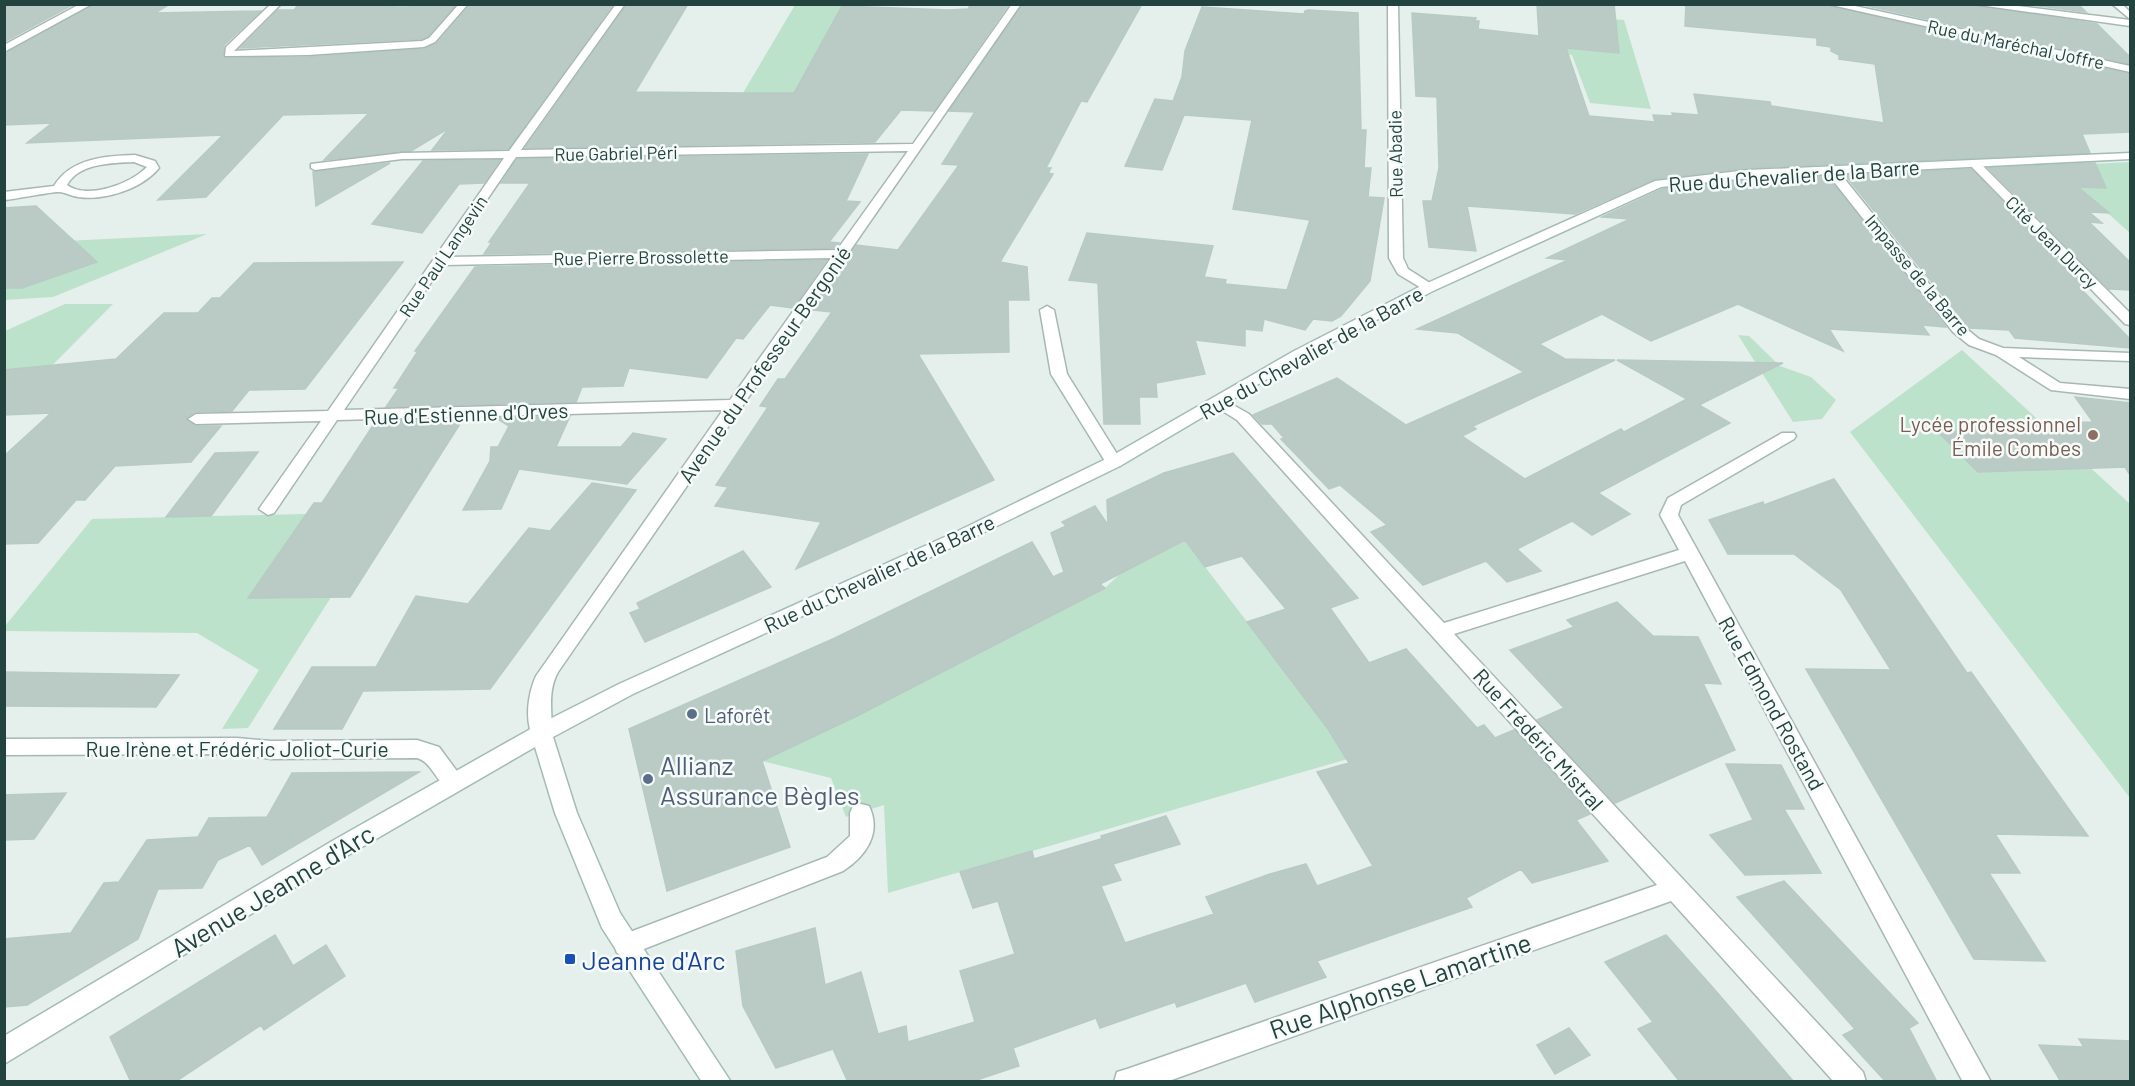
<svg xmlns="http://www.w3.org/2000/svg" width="2135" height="1086" viewBox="0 0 2135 1086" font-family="Barlow,sans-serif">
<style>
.green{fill:#bde2cb}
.building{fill:#bacbc5;stroke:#b7cac4;stroke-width:1.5}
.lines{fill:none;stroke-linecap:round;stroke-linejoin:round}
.lane-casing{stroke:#a7b8b4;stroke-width:3}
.street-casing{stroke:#a7b8b4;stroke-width:3}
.secondary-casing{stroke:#a3bcb6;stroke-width:3}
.lane{fill:#fff;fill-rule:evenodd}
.street{fill:#fff;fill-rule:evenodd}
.secondary{fill:#fff;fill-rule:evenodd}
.education-dot{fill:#8d6e63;stroke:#f6fbf9;stroke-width:2}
.service-dot{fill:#5c6f8a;stroke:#f6fbf9;stroke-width:2}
.transit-dot{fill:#1a4fb4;stroke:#f6fbf9;stroke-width:2}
.labels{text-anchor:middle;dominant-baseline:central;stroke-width:5;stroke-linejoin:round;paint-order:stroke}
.far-street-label{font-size:18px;fill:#22433e;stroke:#f6fbf9}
.street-label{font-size:21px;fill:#22433e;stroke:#f6fbf9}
.education-label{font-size:21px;fill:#785e54;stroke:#f6fbf9;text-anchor:end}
.service-label{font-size:21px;fill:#4e5e75;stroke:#f6fbf9;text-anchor:start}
.near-service-label{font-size:26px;fill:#4e5e75;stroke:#f6fbf9;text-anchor:start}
.near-street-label{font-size:26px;fill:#22433e;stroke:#f6fbf9}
.near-transit-label{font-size:26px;fill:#164399;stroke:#f6fbf9;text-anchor:start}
</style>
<rect width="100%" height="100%" fill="#e5efec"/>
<path class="green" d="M795 5H843L794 93H743Z
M1583 17 1624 20 1651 109 1590 103 1572 55 1405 38 1557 52Z
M2130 163V233L2055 166 2130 162Z
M207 234 53 297 5 300V244Z
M65 304H113L5 413V331Z
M1738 335 1749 336 1780 366 1811 377 1836 400 1822 419 1793 422Z
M1962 350 2130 504V798L1850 432Z
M385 512 248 728 222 729 259 670 197 633 5 631V626L92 519Z
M1180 534 1351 758 888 893 884 805 846 817 831 778 762 761 899 694 1105 588 1120 574Z"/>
<path class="building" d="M4 4H74L4 42Z
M94 4H170L155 13 261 11 224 45 223 56 225 58 308 57 424 49 437 43 470 5 613 4 508 149 432 150 449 128 411 151 324 160 369 113 283 115 206 197 158 200 223 135 27 143 52 123 4 125V54Z
M299 4 400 7 455 6 428 36 421 39 240 48 278 10H294Z
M627 4H688L635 92 741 93H794L842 6 949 10 968 9 971 4H1009L934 111 901 110 875 142 525 148Z
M1023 4H1142L1087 102 1081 101 1046 168H1051L1048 173 1053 174 1000 262 1027 267 1029 300H1008L1009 352 918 354 994 480 796 569 821 522 715 506 728 487 716 485 768 407 760 406 778 379H785L832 312 812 310 856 245 898 250 959 165 942 164 975 112 949 111Z
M1537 4H1614L1619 53 1566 48 1589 116 1655 122 1653 115 1673 116 1672 113 1699 115 1694 94 1770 102 1771 106 1884 123 1875 64 1839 59V55L1831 51V47L1817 45V38L1685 26 1686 4H1779L1801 7V4H1825L2130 74V132L2082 134 2090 153 1748 168 1655 179 1575 214 1467 206 1476 251 1429 247 1423 201H1432L1439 168 1437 97 1416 96 1412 13 1476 18 1475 21H1479L1478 29 1539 36Z
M1859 4H1970L2097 24 2130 57V64Z
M2024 4H2078L2086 12Z
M1202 7 1304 14 1305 11 1309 10 1358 13 1361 130H1366L1364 168H1371L1368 197 1384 198 1370 281 1341 316 1332 321 1313 319 1305 330 1264 319 1262 331 1245 329V346L1195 340 1205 374 1156 383 1157 397H1139L1140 424H1104L1098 283 1069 280 1087 233 1213 246 1204 277 1226 280 1225 284 1287 290 1310 220 1233 209 1252 120 1184 115 1162 170 1125 166 1155 99 1173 101 1182 77 1185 51Z
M868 154 846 201 860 202 829 242 839 243 836 248 484 254 492 242H489L530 183H501L517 159Z
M500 160 484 183 459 184 422 233 372 224 423 161Z
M390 163 316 206 313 172Z
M2095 163 2106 188 2078 187 2109 213 2089 212 2102 223 2089 222 2130 262V290L2109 289 1988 168Z
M1971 169 2087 288H2080L2130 339V348L2015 338 2009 330 1969 328 1845 175Z
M1827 176 1946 327 1922 325 1929 335 1829 329 1843 351 1738 304 1651 341 1602 314 1539 344 1565 359 1615 360 1473 426 1476 429 1462 436 1525 479 1621 429 1624 432 1687 399 1617 360 1783 363 1699 405 1730 423 1598 493 1630 514 1592 535 1572 521 1517 549 1541 571 1507 582 1486 561 1423 585 1371 532 1387 525 1340 485 1329 489 1281 439 1284 438 1272 424H1262L1253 415 1337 378 1406 425 1524 372 1458 333 1417 329 1568 260 1547 258 1630 219 1602 217 1662 189 1748 180Z
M36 206 97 262 22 288H4V208Z
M827 260 793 308 770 305 743 339 736 338 707 378 629 368 623 386 582 387 576 402 386 407 399 388H394L418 351H415L475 267Z
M403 262 305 389 249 390 232 411 195 412 186 418 195 426H221L191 462 115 466 85 500H76L38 543 4 544V456L51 413 4 415V370L116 359 164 313H198L212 298H220L254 263Z
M2075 397 2130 403V475L2125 467 1978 472 1938 432 1988 430 1984 425 2093 422Z
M570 416 556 447H621L633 433 666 439 627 484 519 469 501 509 463 510 490 461 491 447H498L509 426 496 418Z
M463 419 350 597 248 598 314 503H322L376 421Z
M258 452 211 516 166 517 215 453Z
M1233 453 1358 598 1330 608 1369 663 1406 649 1477 728 1484 725 1495 738 1514 730 1590 814 1576 820 1608 861 1532 883 1521 869 1466 898 1472 907 1317 961 1326 977 1255 1002 1246 983 1177 1007 1175 1002 1100 1028 1096 1018 1013 1048 1019 1066 971 1082H848L833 1049 776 1068 743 1006 736 951 815 928 825 985 861 972 878 1034 906 1026 908 1042 975 1022 960 971 1015 954 998 901 973 908 960 872 1032 851 1034 859 1101 839 1103 842 1101 836 1166 816 1180 844 1113 864 1121 880 1101 886 1125 943 1214 914 1206 897 1270 874 1306 864 1317 886 1373 866 1317 772 1349 763 1328 729 1247 622 1286 609 1242 556 1205 567 1185 540 1100 584 1105 588 857 716 762 761 790 847 667 891 629 729 835 638 1032 542 1053 577 1064 572 1051 533 1066 526 1062 522 1095 506 1108 525 1107 500 1164 473Z
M1834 479 1967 673 1971 672 2088 836 1995 834 2020 873H1989L2045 961 1974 959 1806 669 1891 670 1841 590 1794 554H1728L1709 520 1763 502 1764 505Z
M592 483 636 490 490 689 363 691 342 729H274L312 667H376L416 596 468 604 529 528 550 531Z
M743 551 771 587 645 642 630 613 640 609 637 603Z
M1617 602 1653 636 1698 637 1721 684 1703 683 1735 750 1615 803 1537 720 1564 708 1510 650 1574 627 1567 620Z
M4 672 179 675 156 707 4 706Z
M1726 764 1781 765 1804 809H1784L1821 873 1745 875 1710 835 1753 820Z
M419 772 262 865 250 845 218 860 202 888 158 889 138 939 27 1005 4 1007V939L71 933 104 883 119 882 147 840 198 837 209 818 267 817 292 773Z
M66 793 34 839 4 840V795Z
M1784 881 1918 1023 1909 1028 1937 1082H1886L1843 1035 1855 1029 1737 897Z
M275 935 293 966 326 945 345 976 264 1030 261 1025 175 1082H131L110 1037Z
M1666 935 1715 990 1794 1082H1680L1638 1029 1653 1022 1605 962Z
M1569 1028 1590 1055 1555 1074 1537 1045Z
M2079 1039 2130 1041V1082H2061L2039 1045 2084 1047Z"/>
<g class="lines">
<defs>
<path id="lane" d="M861 804 869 806C882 833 866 856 843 871L626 956 617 953 614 945 617 937 827 857 850 836V813L853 806Z"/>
<path id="street" d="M80 4H92L4 52V45Z
M271 4H281L234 51 422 41 429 38 459 4H468L435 42 424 47 308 55 225 56 226 47Z
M616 4H625L521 150 913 144 1012 4H1021L558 672C544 698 557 723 548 739L541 741 534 739C524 721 528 694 536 676L723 410 337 420 274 513 268 515 259 509 321 421 196 424 188 419 196 414 328 411 504 158 402 159 315 170 311 168V164L402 153 509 151ZM908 151 837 250 448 257 516 157ZM831 258 730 400 344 410 443 265Z
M1388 4H1398L1403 258 1408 269 1433 285 1435 288 1428 292 1398 274 1389 258Z
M1827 4H1846L2130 66V72Z
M1972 4H2002L2130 20V26Z
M2112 4H2122L2130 12V19Z
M135 155 155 161 159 168C142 189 104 201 78 197 72 196 66 193 60 192 54 191 16 199 4 200V192L54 186C71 158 105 156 135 155ZM134 162 147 167C130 184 88 200 67 185 79 163 112 163 134 162Z
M1970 161H1978L2130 313V325L2125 324 1970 165Z
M1827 167H1835L1963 326 1979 339 2003 348 2130 353V361L2019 357 2060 383 2130 389V399L2051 390 1996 355 1969 345 1953 332 1827 173Z
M1047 306 1054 310 1067 374 1122 462 1120 466H1108L1051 374 1040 310Z
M1219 397 1249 414 1444 623 1679 550 1660 515 1668 498 1782 433H1794L1796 436 1794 439 1681 505 1678 515 1991 1082H1963L1685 561 1454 634 1863 1072 1866 1082H1834L1671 901 1166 1082H1114L1117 1072 1127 1069 1657 885 1237 420 1213 405 1211 402 1213 399Z
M237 738 271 741 417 740 439 747 465 782 462 788C438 796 436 763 417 758L271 759 237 754 4 755V739Z"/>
<path id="secondary" d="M2130 153V159L1748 178 1661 187 1433 291 1304 357 1120 466 970 539 633 694 553 737 577 813 620 913 731 1082H702L602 928 555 813 535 747 350 854 4 1064V1036L334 840 534 727 619 684 958 531 1108 458 1294 351 1423 285 1655 181 1748 170Z"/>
</defs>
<use href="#lane" class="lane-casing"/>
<use href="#street" class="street-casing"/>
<use href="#secondary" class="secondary-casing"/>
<use href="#lane" class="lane"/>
<use href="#street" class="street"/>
<use href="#secondary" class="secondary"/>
</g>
<circle class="education-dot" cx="2093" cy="435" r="6"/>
<g class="service-dot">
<circle cx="692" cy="714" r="6"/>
<circle cx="648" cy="779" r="6"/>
</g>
<rect class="transit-dot" x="564" y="953" width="12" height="12" rx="3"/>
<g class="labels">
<g class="far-street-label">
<text transform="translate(2016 44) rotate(12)">Rue du Maréchal Joffre</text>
<text transform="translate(616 153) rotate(-1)">Rue Gabriel Péri</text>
<text transform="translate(1395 154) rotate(-91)">Rue Abadie</text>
<text transform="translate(2052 242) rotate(45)">Cité Jean Durcy</text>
<text transform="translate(443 256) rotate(-56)">Rue Paul Langevin</text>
<text transform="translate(641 257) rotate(-1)">Rue Pierre Brossolette</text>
<text transform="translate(1918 275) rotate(50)">Impasse de la Barre</text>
</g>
<g class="street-label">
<text transform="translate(1794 175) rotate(-4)">Rue du Chevalier de la Barre</text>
<text transform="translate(1311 352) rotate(-29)">Rue du Chevalier de la Barre</text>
<text transform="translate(764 364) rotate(-55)">Avenue du Professeur Bergonié</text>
<text transform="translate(466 413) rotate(-2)">Rue d'Estienne d'Orves</text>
<text transform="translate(879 573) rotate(-25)">Rue du Chevalier de la Barre</text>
<text transform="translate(1772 703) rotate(61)">Rue Edmond Rostand</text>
<text transform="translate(1539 739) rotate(48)">Rue Frédéric Mistral</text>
<text x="237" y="748">Rue Irène et Frédéric Joliot-Curie</text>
</g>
<g class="education-label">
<text x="2081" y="423">Lycée professionnel<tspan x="2081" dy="24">Émile Combes</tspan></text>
</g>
<g class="service-label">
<text x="704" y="714">Laforêt</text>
</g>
<g class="near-service-label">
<text x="660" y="764">Allianz<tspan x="660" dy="30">Assurance Bègles</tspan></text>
</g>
<g class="near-street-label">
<text transform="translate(272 890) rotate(-31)">Avenue Jeanne d'Arc</text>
<text transform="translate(1400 985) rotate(-19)">Rue Alphonse Lamartine</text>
</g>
<g class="near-transit-label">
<text x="582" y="959">Jeanne d'Arc</text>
</g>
</g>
<rect width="2135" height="1086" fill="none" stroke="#22433e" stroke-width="12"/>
</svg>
